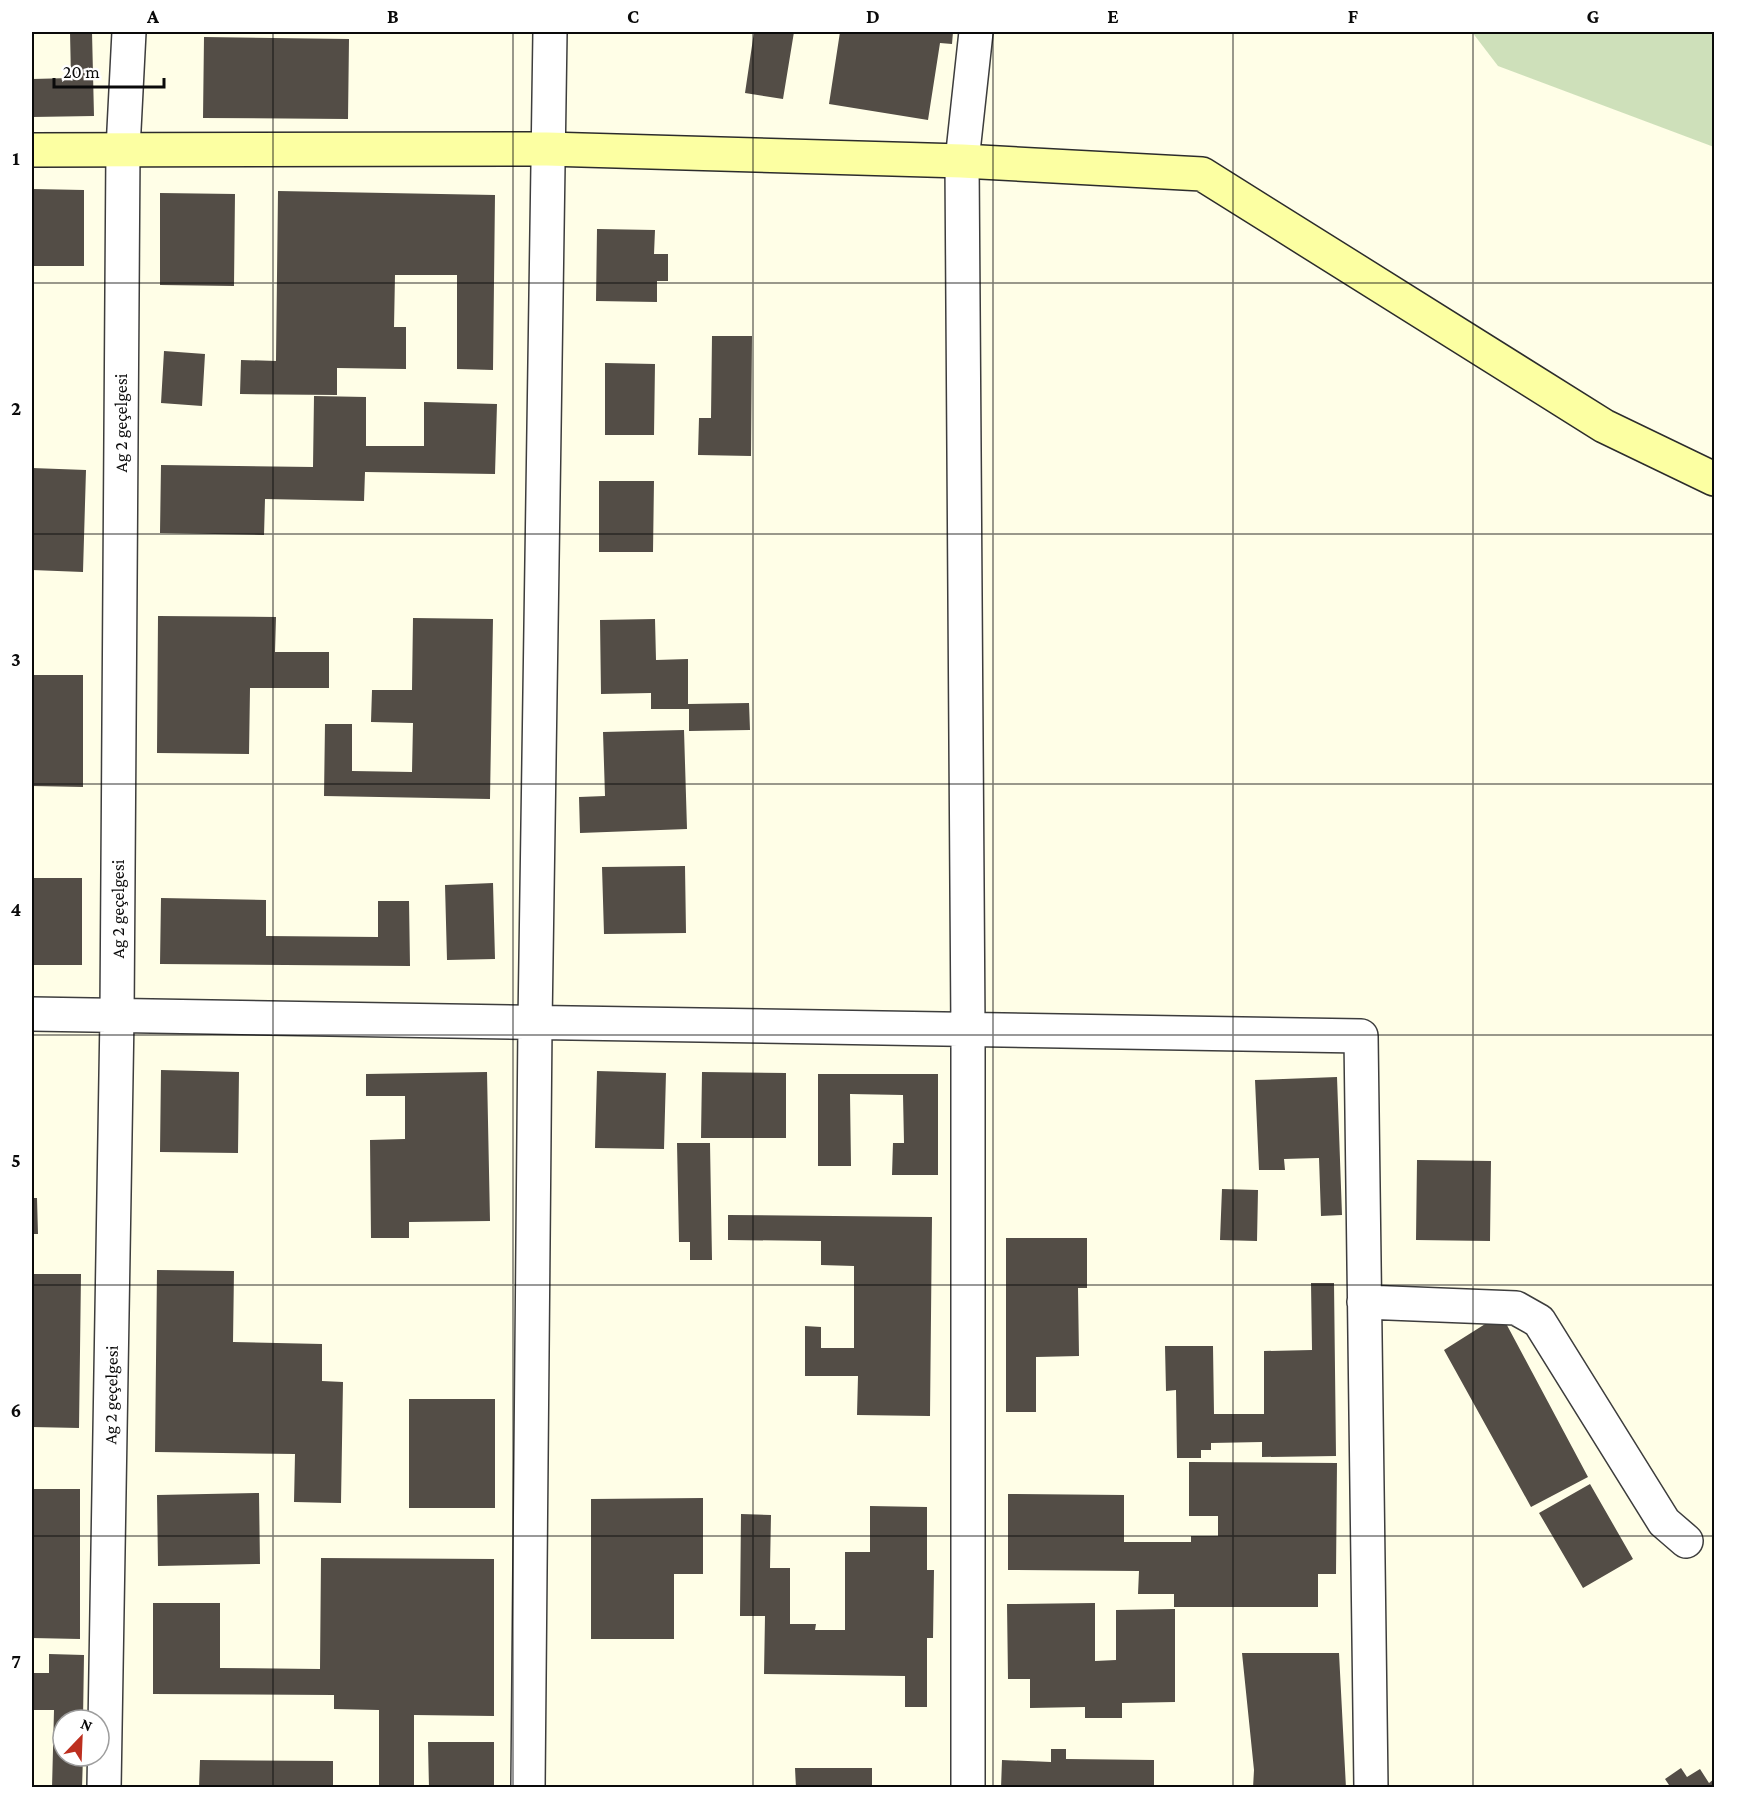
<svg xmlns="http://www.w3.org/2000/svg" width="1746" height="1819" viewBox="0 0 1746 1819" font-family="'Crimson Pro',serif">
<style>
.cemetery{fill:#cee0ba}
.building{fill:#534d46}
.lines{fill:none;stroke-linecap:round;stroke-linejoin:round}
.street-casing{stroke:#3d3d3d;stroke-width:36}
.secondary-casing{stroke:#2c2c2c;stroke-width:36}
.street{stroke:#fff;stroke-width:33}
.secondary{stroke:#fcffa2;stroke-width:33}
.grid{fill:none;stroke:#0a0a0a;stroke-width:1.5;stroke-opacity:0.55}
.labels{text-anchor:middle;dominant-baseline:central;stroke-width:6;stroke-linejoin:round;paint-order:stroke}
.street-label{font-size:18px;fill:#0a0a0a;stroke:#fff}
.neatline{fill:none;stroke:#0a0a0a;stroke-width:2}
.grid-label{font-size:20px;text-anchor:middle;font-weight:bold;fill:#0a0a0a}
</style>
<rect width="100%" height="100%" fill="#fffee7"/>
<path class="cemetery" d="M1472 32H1714V147L1498 66Z"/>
<path class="building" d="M70 32H92L94 116 32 117V79L71 78Z
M754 32H794L783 99 745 93Z
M840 32H953L952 44 940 43 928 120 829 104Z
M204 37 349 39 348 119 203 118Z
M32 189 84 190V266H32Z
M278 191 495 195 493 370 457 369V275H395L394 327H406V369L337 368V395L240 394 241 360 276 361Z
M160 193 235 194 234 286 160 285Z
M597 229 655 230 654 254H668V281H657V302L596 301Z
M712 336H752L751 456 698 455 699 418H711Z
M164 351 205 354 202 406 161 403Z
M605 363 655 364 654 435H605Z
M314 396 366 397V446H424V402L497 404 495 474 365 472 364 501 265 499 264 535 160 533 161 465 313 467Z
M32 468 86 470 83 572 32 570Z
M599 481H654L653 552H599Z
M158 616 276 617 275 652H329V688H250L249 754 157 753Z
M413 618 493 619 490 799 324 796 325 724H352V771L412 772 413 723 371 722 372 690H412Z
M655 619 656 660 688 659V704L749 703 750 730 689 731V709H651V693L601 694 600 620Z
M32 675H83V787L32 786Z
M684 730 687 829 580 833 579 797 605 796 603 732Z
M685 866 686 933 604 934 602 867Z
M32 878H82V965H32Z
M493 883 495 959 447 960 445 885Z
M161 898 266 900V936L378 937V901H409L410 966 160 964Z
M161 1070 239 1072 238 1153 160 1152Z
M597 1071 666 1073 664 1149 595 1148Z
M487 1072 490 1221 409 1222V1238H371L370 1140 405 1139V1096H366V1074Z
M702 1072 786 1073V1138H701Z
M818 1074H938V1175H892L893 1143H904L903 1095 850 1094 851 1166H818Z
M1337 1077 1342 1215 1321 1216 1319 1158 1284 1159 1285 1170H1259L1255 1080Z
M677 1143H710L712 1260H690V1242H679Z
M1417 1160 1491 1161 1490 1241 1416 1240Z
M1222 1189 1258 1190 1257 1241 1220 1240Z
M32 1198H37L38 1234H32Z
M728 1215 932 1217 930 1416 857 1415 858 1376H805V1326L821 1327V1348H854V1266L821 1265V1241L728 1240Z
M1006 1238H1087V1288H1078L1079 1356 1036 1357V1412H1006Z
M157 1270 234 1271 233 1342 322 1344V1381L343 1382 341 1503 294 1502 295 1454 155 1452Z
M32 1274H81L79 1428 32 1427Z
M1311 1283H1334L1336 1456 1262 1457V1442L1211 1443V1450H1201V1458H1177L1176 1390 1166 1391 1165 1346H1213L1214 1414H1264V1351L1312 1350Z
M1501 1314 1588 1477 1531 1507 1444 1350Z
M409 1399H495V1508H409Z
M1189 1462 1337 1463 1336 1574H1318V1607H1174V1594H1138L1139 1571 1008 1570V1494L1124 1495V1542H1191V1536H1218V1516H1189Z
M1590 1484 1633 1559 1583 1588 1539 1513Z
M32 1489H80V1639L32 1638Z
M259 1493 260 1564 158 1566 157 1495Z
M703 1498V1574H674V1639H591V1499Z
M870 1506 927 1507V1570H934L933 1638H927V1707H905V1676L764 1674 765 1616H740L741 1514 771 1515 770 1568H790V1624H816L815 1630H845V1552H870Z
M321 1558 494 1559V1716L414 1715V1788H379V1710L334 1709V1695L153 1694V1603H220V1668L320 1669Z
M1095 1603V1661L1116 1660V1610L1175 1609V1702L1122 1703V1718H1085V1707L1030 1708V1679H1008L1007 1604Z
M1242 1653H1339L1346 1788H1253L1254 1770Z
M49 1654 84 1655 83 1720H63V1756H83L82 1788H52L54 1710H32V1673H49Z
M428 1742H494V1788H429Z
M1051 1749H1066V1759L1154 1760V1788H1001L1002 1760 1051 1762Z
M32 1760H34V1788H32Z
M200 1760 333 1761V1788H199Z
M795 1768H872V1788H796Z
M1681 1768 1687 1777 1700 1769 1709 1783 1714 1779V1788H1671L1665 1779Z"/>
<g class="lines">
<defs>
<path id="street" d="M32 1014 1361 1036 1371 1788
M1364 1302 1516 1308 1539 1321 1664 1522 1686 1541
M104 1788 117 1016 123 149 129 32
M528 1788 535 1024 550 32
M968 1788V1031L962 161 976 32"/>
<path id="secondary" d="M32 150 547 149 962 161 1202 174 1604 426 1714 479"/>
</defs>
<use href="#street" class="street-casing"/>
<use href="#secondary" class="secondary-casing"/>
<use href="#street" class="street"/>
<use href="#secondary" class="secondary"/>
</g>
<path class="grid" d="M273 32V1788M513 32V1788M753 32V1788M993 32V1788M1233 32V1788M1473 32V1788M32 283H1714M32 534H1714M32 784H1714M32 1035H1714M32 1285H1714M32 1536H1714"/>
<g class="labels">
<g class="street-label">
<text transform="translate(121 423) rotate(-90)">Ag 2 geçelgesi</text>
<text transform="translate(118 909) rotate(-90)">Ag 2 geçelgesi</text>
<text transform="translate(111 1395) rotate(-89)">Ag 2 geçelgesi</text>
</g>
</g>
<rect width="1746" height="1819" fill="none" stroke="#ffffff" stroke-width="66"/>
<g transform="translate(81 1738) rotate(23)"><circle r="28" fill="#ffffff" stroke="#9d9d9d" stroke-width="1.5"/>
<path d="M0-4.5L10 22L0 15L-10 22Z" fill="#bd2f1f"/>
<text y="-9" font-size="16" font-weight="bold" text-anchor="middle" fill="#0a0a0a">N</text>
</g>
<path d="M54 78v9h110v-9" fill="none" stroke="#0a0a0a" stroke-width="3"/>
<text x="63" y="78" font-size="18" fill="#0a0a0a" stroke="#ffffff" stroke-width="4.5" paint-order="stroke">20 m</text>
<rect x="33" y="33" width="1680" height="1753" class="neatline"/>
<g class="grid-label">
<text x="153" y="23">A</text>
<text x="393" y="23">B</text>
<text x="633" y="23">C</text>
<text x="873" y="23">D</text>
<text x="1113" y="23">E</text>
<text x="1353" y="23">F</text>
<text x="1593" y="23">G</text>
<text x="16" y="165">1</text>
<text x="16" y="415">2</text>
<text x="16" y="666">3</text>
<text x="16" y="916">4</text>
<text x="16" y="1167">5</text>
<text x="16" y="1417">6</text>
<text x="16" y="1668">7</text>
</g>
</svg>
